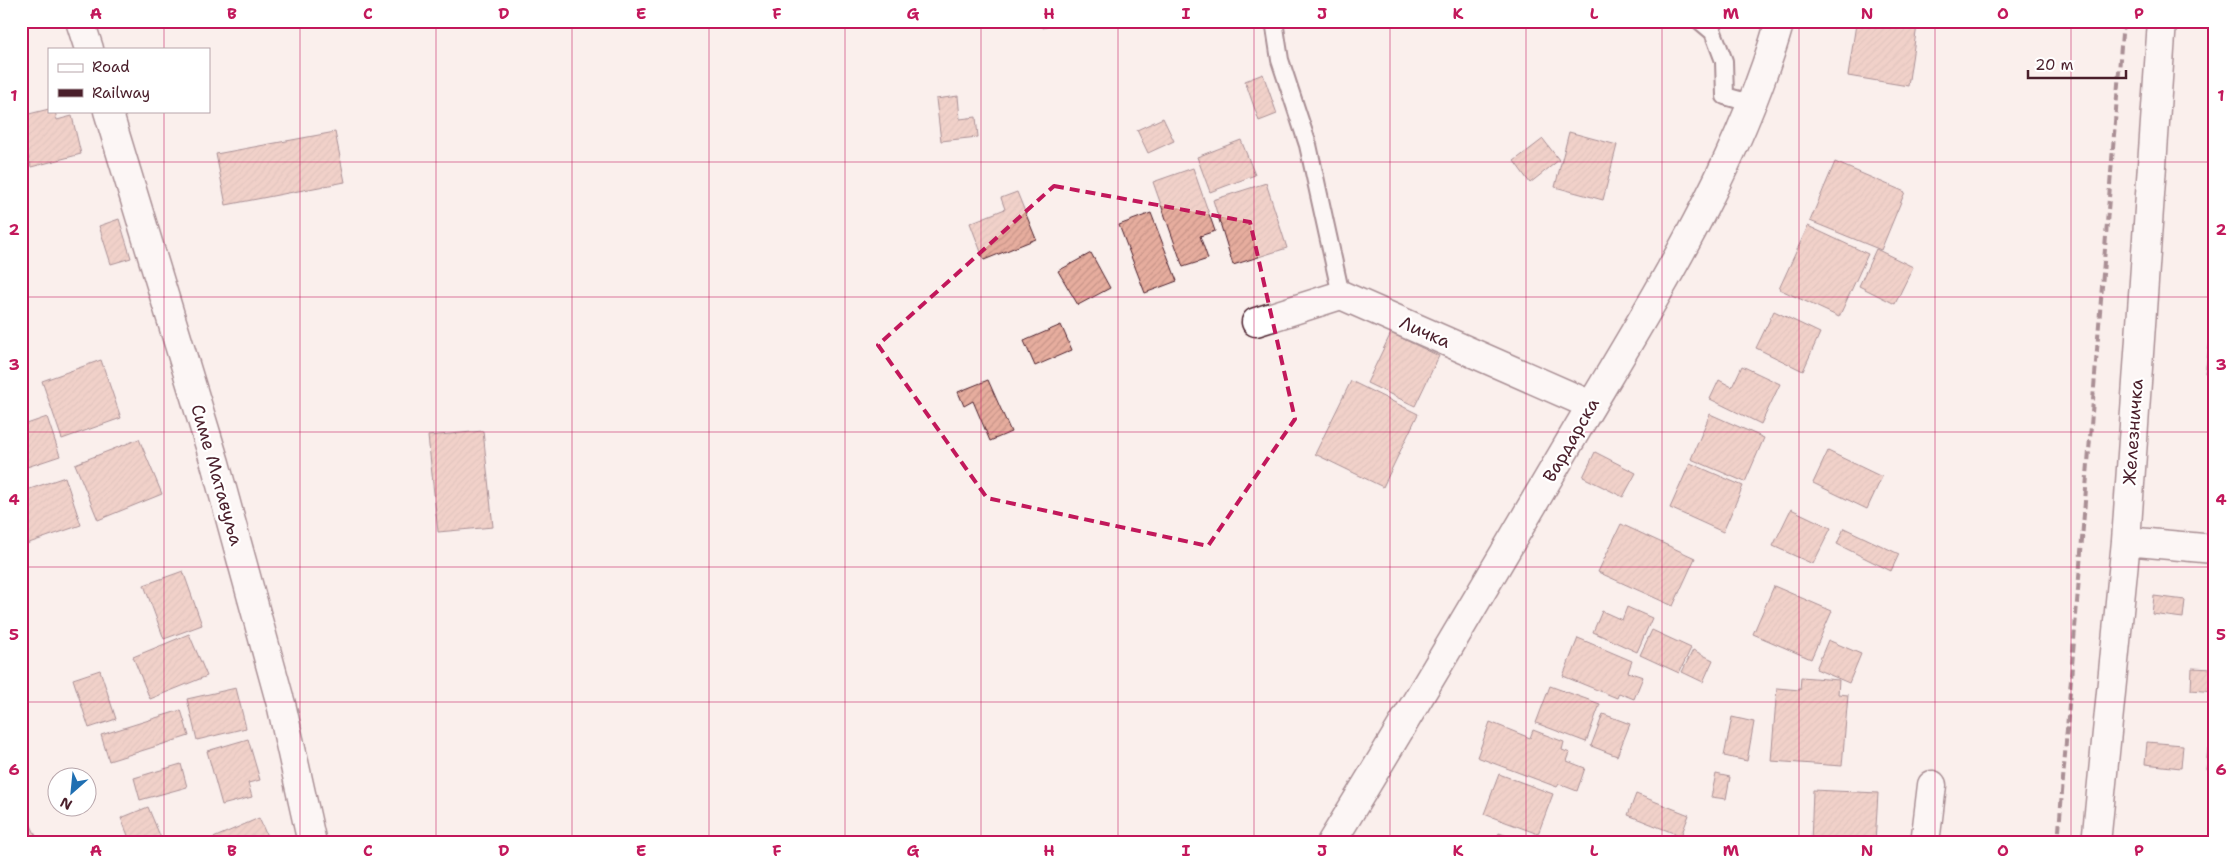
<svg xmlns="http://www.w3.org/2000/svg" width="2235" height="864" viewBox="0 0 2235 864" font-family="'Shantell Sans',sans-serif">
<style>
.building{fill:url(#building-hatch);stroke:#4a1f2b}
.lines{fill:none;stroke-linecap:round;stroke-linejoin:round}
.service-casing{stroke:#4a1f2b;stroke-width:20}
.minor-casing{stroke:#4a1f2b;stroke-width:31}
.secondary-casing{stroke:#4a1f2b;stroke-width:31}
.service{stroke:#fff;stroke-width:16}
.minor{stroke:#fff;stroke-width:28}
.secondary{stroke:#fff;stroke-width:28}
.rail{stroke:#4a1f2b;stroke-width:4;stroke-dasharray:8 4;stroke-linecap:butt}
.marked{fill:none;stroke:#c2185b;stroke-width:4;stroke-dasharray:10 6;stroke-linejoin:round}
.grid{fill:none;stroke:#c2185b;stroke-width:1;stroke-opacity:0.55}
.labels{text-anchor:middle;dominant-baseline:central;stroke-width:4.5;stroke-linejoin:round;paint-order:stroke}
.street-label{font-size:18px;fill:#4a1f2b;stroke:#fff}
.neatline{fill:none;stroke:#c2185b;stroke-width:2}
.grid-label{font-size:16px;text-anchor:middle;font-weight:bold;fill:#c2185b}
</style>
<defs>
<pattern id="building-hatch" width="6" height="6" patternUnits="userSpaceOnUse" patternTransform="scale(1.25)"><rect width="6" height="6" fill="#e6ad9e"/><path d="M-1 1l2-2M0 6l6-6M5 7l2-2" fill="none" stroke="#c79488"/></pattern>
</defs>
<rect width="100%" height="100%" fill="#faefec"/>
<filter id="ink" filterUnits="userSpaceOnUse"><feTurbulence type="fractalNoise" baseFrequency=".02" numOctaves="2"/><feDisplacementMap in="SourceGraphic" scale="10" xChannelSelector="R" yChannelSelector="G"/><feConvolveMatrix kernelMatrix="1 2 1 2 8 2 1 2 1" color-interpolation-filters="sRGB"/></filter>
<g filter="url(#ink)">
<path class="building" d="M1041 21H1067L1043 28Z
M1882 21 1917 26 1908 86 1848 76 1856 24 1881 27Z
M1263 74 1277 114 1259 121 1245 81Z
M958 96 960 119 976 117 978 137 941 141 936 99Z
M49 109V111H55L57 120 72 116 81 154 31 167 24 141 21 142V116Z
M1163 118 1174 141 1148 153 1137 130Z
M335 132 345 182 226 205 216 154Z
M1569 132 1617 145 1603 200 1555 187Z
M1543 139 1559 160 1530 183 1514 161Z
M1241 140 1255 175 1210 192 1197 157Z
M1835 162 1905 192 1881 250 1810 221Z
M1193 168 1215 231 1200 236 1208 259 1183 267 1153 182Z
M1266 183 1287 248 1233 265 1213 200Z
M1017 192 1036 239 984 260 970 223 1005 209 1001 198Z
M1151 213 1177 281 1145 293 1119 225Z
M119 219 131 258 111 264 99 226Z
M1808 226 1868 254 1839 317 1779 289Z
M1876 249 1913 267 1895 304 1859 286Z
M1091 253 1110 288 1078 305 1058 271Z
M1774 311 1820 333 1803 371 1756 348Z
M1061 325 1072 350 1035 366 1024 341Z
M2212 328H2214V374L2205 373Z
M1391 333 1439 356 1415 406 1367 383Z
M101 360 121 418 62 439 42 381Z
M1742 366 1780 384 1761 424 1710 399 1719 380 1732 387Z
M988 380 1011 432 990 441 973 401 964 406 958 392Z
M1351 381 1418 414 1383 487 1315 454Z
M1710 414 1764 438 1745 482 1691 459Z
M47 417 60 456 21 469V426Z
M483 431 493 527 438 532 428 436Z
M139 439 162 494 98 520 75 464Z
M1828 451 1882 477 1867 509 1813 483Z
M1595 452 1636 473 1623 497 1583 477Z
M1690 463 1743 486 1723 532 1670 508Z
M65 477 81 525 26 544 21 531V492Z
M1791 509 1831 528 1813 564 1773 546Z
M1621 524 1695 558 1673 606 1598 572Z
M1844 528 1899 554 1891 571 1837 544Z
M183 571 202 625 164 639 144 585Z
M1774 586 1832 611 1811 659 1753 634Z
M2154 596 2185 600 2183 618 2152 614Z
M1627 607 1652 618 1637 652 1593 632 1602 611 1622 620Z
M1652 630 1691 648 1679 673 1640 655Z
M189 634 207 676 150 699 133 657Z
M1578 638 1632 661 1628 672 1643 677 1634 699 1619 693 1617 698 1563 676Z
M1828 640 1861 654 1849 683 1816 669Z
M1693 650 1713 660 1703 682 1682 672Z
M2192 668 2214 669V692L2191 690Z
M100 670 116 719 89 728 73 679Z
M1801 677 1839 680 1838 694 1848 695 1842 766 1771 761 1777 688 1800 690Z
M1550 686 1600 704 1586 742 1536 723Z
M236 688 246 728 197 740 187 699Z
M181 710 189 736 109 761 101 735Z
M1603 714 1630 724 1617 756 1591 746Z
M1732 717 1754 722 1747 761 1724 756Z
M1490 722 1530 738 1533 730 1564 742 1562 750 1570 753 1567 761 1585 768 1577 791 1559 784 1557 787 1477 757Z
M248 739 260 780 248 783 252 797 222 805 207 751Z
M2147 742 2183 745 2181 768 2145 764Z
M2208 748 2214 749V769H2206Z
M181 764 187 787 140 800 134 778Z
M1499 774 1553 794 1538 834 1484 814Z
M1716 774 1730 777 1726 799 1711 797Z
M1813 790 1878 793 1875 843H1811Z
M1636 794 1689 815 1681 836 1628 815Z
M148 807 163 843H131L121 818Z
M259 818 270 843H202Z
M30 823 39 843H21V827Z
M1499 833 1527 843H1495Z"/>
<g class="lines">
<defs>
<path id="service" d="M1274 21 1280 60 1308 145 1341 295
M1700 21 1713 32 1724 61 1725 96 1750 103"/>
<path id="minor" d="M80 21 89 49
M108 111 215 463 282 708 312 843
M1256 322 1341 295 1591 405
M2126 541 2214 549
M1925 843 1932 785
M2096 843 2126 541 2162 21"/>
<path id="secondary" d="M1331 843C1417 703 1499 562 1582 421 1657 294 1739 165 1780 21"/>
</defs>
<use href="#service" class="service-casing"/>
<use href="#minor" class="minor-casing"/>
<use href="#secondary" class="secondary-casing"/>
<use href="#service" class="service"/>
<use href="#minor" class="minor"/>
<use href="#secondary" class="secondary"/>
<path class="rail" d="M2058 843 2123 21"/>
</g>
</g>
<path d="M0 0H2235V864H0ZM1054 186 1250 222 1295 419 1208 546 987 498 878 345Z" fill="#faefec" fill-opacity=".55" fill-rule="evenodd"/>
<path class="marked" d="M1054 186 1250 222 1295 419 1208 546 987 498 878 345Z"/>
<path class="grid" d="M164 21V49M300 21V843M436 21V843M572 21V843M709 21V843M845 21V843M981 21V843M1118 21V843M1254 21V843M1390 21V843M1526 21V843M1662 21V843M1799 21V843M1935 21V843M2071 21V843M164 111V843M21 162H2214M21 297H2214M21 432H2214M21 567H2214M21 702H2214"/>
<g class="labels">
<g class="street-label">
<text transform="translate(1425 332) rotate(24)">Личка</text>
<text transform="translate(2133 432) rotate(-86)">Железничка</text>
<text transform="translate(1571 440) rotate(-60)">Вардарска</text>
<text transform="translate(217 475) rotate(74)">Симе Матавуља</text>
</g>
</g>
<rect width="2235" height="864" fill="none" stroke="#fff" stroke-width="55"/>
<rect x="48" y="48" width="162" height="65" fill="#ffffff" stroke="#b7a5aa"/>
<rect x="58" y="64" width="25" height="8" fill="#ffffff" stroke="#b7a5aa"/>
<text x="92" y="72" font-size="15" fill="#4a1f2b">Road</text>
<rect x="58" y="89" width="25" height="8" fill="#4a1f2b" stroke="#b7a5aa"/>
<text x="92" y="98" font-size="15" fill="#4a1f2b">Railway</text>
<g transform="translate(72 792) rotate(207)"><circle r="24" fill="#ffffff" stroke="#b7a5aa"/>
<path d="M0-4L9 19L0 12L-9 19Z" fill="#1f6fb2"/>
<text y="-8" font-size="14" font-weight="bold" text-anchor="middle" fill="#4a1f2b">N</text>
</g>
<path d="M2028 70v8h98v-8" fill="none" stroke="#4a1f2b" stroke-width="2.5"/>
<text x="2035" y="70" font-size="15" fill="#4a1f2b" stroke="#ffffff" stroke-width="4" paint-order="stroke">20 m</text>
<rect x="28" y="28" width="2180" height="808" class="neatline"/>
<g class="grid-label">
<text x="96" y="19">A</text>
<text x="232" y="19">B</text>
<text x="368" y="19">C</text>
<text x="504" y="19">D</text>
<text x="641" y="19">E</text>
<text x="777" y="19">F</text>
<text x="913" y="19">G</text>
<text x="1049" y="19">H</text>
<text x="1186" y="19">I</text>
<text x="1322" y="19">J</text>
<text x="1458" y="19">K</text>
<text x="1594" y="19">L</text>
<text x="1731" y="19">M</text>
<text x="1867" y="19">N</text>
<text x="2003" y="19">O</text>
<text x="2139" y="19">P</text>
<text x="14" y="101">1</text>
<text x="2221" y="101">1</text>
<text x="14" y="235">2</text>
<text x="2221" y="235">2</text>
<text x="14" y="370">3</text>
<text x="2221" y="370">3</text>
<text x="14" y="505">4</text>
<text x="2221" y="505">4</text>
<text x="14" y="640">5</text>
<text x="2221" y="640">5</text>
<text x="14" y="775">6</text>
<text x="2221" y="775">6</text>
<text x="96" y="856">A</text>
<text x="232" y="856">B</text>
<text x="368" y="856">C</text>
<text x="504" y="856">D</text>
<text x="641" y="856">E</text>
<text x="777" y="856">F</text>
<text x="913" y="856">G</text>
<text x="1049" y="856">H</text>
<text x="1186" y="856">I</text>
<text x="1322" y="856">J</text>
<text x="1458" y="856">K</text>
<text x="1594" y="856">L</text>
<text x="1731" y="856">M</text>
<text x="1867" y="856">N</text>
<text x="2003" y="856">O</text>
<text x="2139" y="856">P</text>
</g>
</svg>
